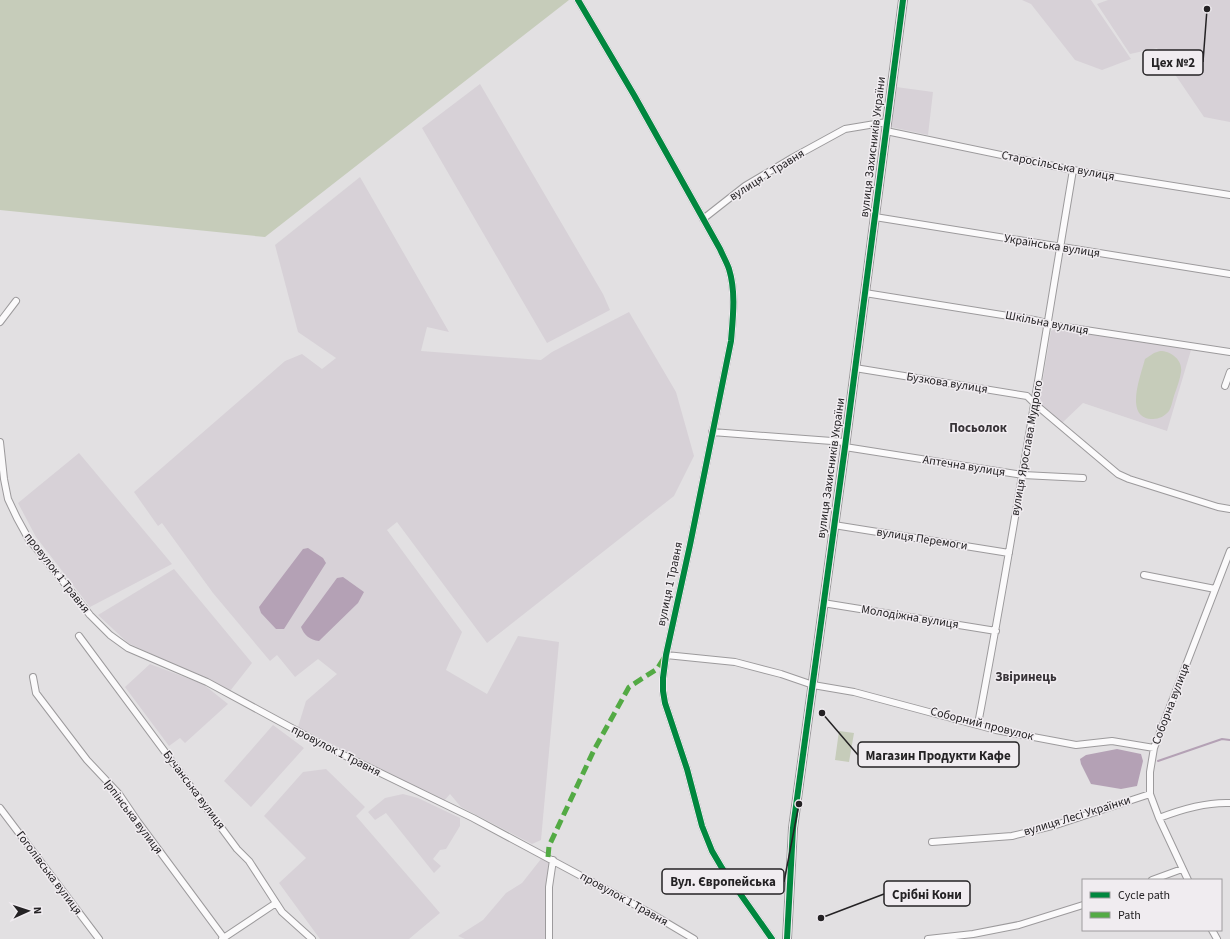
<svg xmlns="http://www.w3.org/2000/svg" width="1230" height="939" viewBox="0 0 1230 939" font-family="'Source Sans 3',sans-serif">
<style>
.built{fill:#d7d1d7}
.green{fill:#c6ccba}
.water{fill:#b4a1b5}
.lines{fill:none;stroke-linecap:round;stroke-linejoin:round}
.stream{stroke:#b4a1b5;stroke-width:2}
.minor-casing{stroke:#9c9a9c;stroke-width:8}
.tertiary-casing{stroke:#9c9a9c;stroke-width:10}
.minor{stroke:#fbfafb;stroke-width:6}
.tertiary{stroke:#fbfafb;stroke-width:8}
.quiet{stroke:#53aa44;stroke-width:5;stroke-dasharray:10 5;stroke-linecap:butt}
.cycleway-casing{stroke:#f0ecf0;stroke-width:8}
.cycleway{stroke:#00873e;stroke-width:6}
.labels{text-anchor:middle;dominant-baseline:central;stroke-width:3;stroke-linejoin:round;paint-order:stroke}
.street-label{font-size:12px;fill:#242224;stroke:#f0ecf0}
.neighbourhood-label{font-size:13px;font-weight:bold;fill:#373337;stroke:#f0ecf0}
.leader{fill:none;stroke:#242224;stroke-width:1.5}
.callout-dot{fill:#242224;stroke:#f0ecf0;stroke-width:1.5}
.callout{fill:#f0ecf0;stroke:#242224;stroke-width:1.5}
.callout-label{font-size:13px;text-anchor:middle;font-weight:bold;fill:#242224}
</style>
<rect width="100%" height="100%" fill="#e2e0e2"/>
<path class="built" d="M1022 0H1091L1131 59 1102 70 1075 60 1031 4Z
M1108 0H1230V122L1204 117 1157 48 1130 54 1097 4Z
M480 84 603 294 610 310 547 343 422 128Z
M896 87 933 92 928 135 891 127Z
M360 177 449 332 427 327 421 351 541 360 552 352 629 312 676 392 694 456 674 496 487 643 397 522 387 530 462 632 446 670 487 694 518 636 559 642 541 840 532 844 461 807 450 794 444 801 298 727 306 701 337 674 318 659 295 677 277 655 270 661 213 593 162 523 158 526 134 492 285 361 302 354 322 369 336 358 298 332 275 245Z
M1057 328 1191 350 1167 431 1083 403 1062 423 1039 402 1051 331Z
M79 453 172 564 90 607 36 537 18 503Z
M174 569 252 663 230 691 128 643 98 615Z
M150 664 203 684 228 704 185 743 180 738 169 746 125 687Z
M273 725 304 748 251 807 224 781Z
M326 769 365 807 356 816 440 913 409 939H320L279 883 306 858 264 816 303 772Z
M403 794 418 798 460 818V826L446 849 440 850 433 859 441 866 434 873 386 813 375 820 368 812 385 798Z
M541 859 550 863 546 886 545 939H465L458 936 483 920 506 893 522 883Z"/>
<path class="green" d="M0 0H569L265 237 0 210Z
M1160 351C1171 351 1183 360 1181 372 1180 379 1177 387 1175 393 1173 398 1172 406 1169 411 1165 416 1159 419 1153 419 1123 419 1141 375 1145 359L1154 353Z
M839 731 854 733 849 762 835 760Z"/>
<path class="water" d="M308 548 323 558 326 563 284 629H276L261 613 259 607 303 549Z
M343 577 364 592 358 603 319 641C310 640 304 635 301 627L337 578Z
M1117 749 1141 754 1143 761 1137 786 1121 789 1091 784 1081 764 1080 759 1086 755Z"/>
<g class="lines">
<path class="stream" d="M1158 761 1222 739 1230 740"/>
<defs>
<path id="minor" d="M578 0 634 95 720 249C723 256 727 263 729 269 736 292 733 317 731 341L690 545 666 655 663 678V691L665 703 687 769 702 826 712 851 722 868 772 939
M875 217 1230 274
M703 219 745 186 792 158 845 129 887 122 886 131 1073 170 1230 195
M865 293 1034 320 1059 326 1230 352
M0 322 16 301
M855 368 1027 396 1035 404 1118 474 1129 479 1218 507 1230 509
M1225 386 1230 372
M712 432 845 442
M0 442 4 479 8 499 17 518 28 538 90 615 110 635 128 648 207 682 325 746 473 818 652 914 694 939
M845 447 1023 475 1083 478
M834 525 1009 553
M1144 575 1215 589
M823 603 996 631
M79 636 237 849 249 861 282 912 312 939
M666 655 735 662 781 674 813 685 854 692 996 730 1076 745 1112 741 1154 748
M33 677 36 693 87 760 119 794 138 822 224 938
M978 724C1013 540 1042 355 1073 170
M0 808 99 939
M1159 818C1182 809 1205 802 1230 803
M932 842 1012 836 1056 825 1150 794
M1152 880 1182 869
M1188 880 1159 818 1150 794V772L1154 748 1230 551
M1212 930 1217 939
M222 939 276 903
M549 939V887L553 860
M928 939 973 934 1019 925 1083 905"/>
<path id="tertiary" d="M787 939 793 828 845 447 903 0"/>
</defs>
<use href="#minor" class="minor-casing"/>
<use href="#tertiary" class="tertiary-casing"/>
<use href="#minor" class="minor"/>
<use href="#tertiary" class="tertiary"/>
<path class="quiet" d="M548 857 549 846 594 750 629 687 657 669 664 658"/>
<defs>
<path id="cycleway" d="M578 0 634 95 720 249C723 256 727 263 729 269 736 292 733 317 731 341L690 545 666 655 663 678V691L665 703 687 769 702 826 712 851 722 868 772 939
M787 939 793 828 845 447 903 0"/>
</defs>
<use href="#cycleway" class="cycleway-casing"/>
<use href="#cycleway" class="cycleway"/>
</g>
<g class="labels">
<g class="street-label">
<text transform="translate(873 147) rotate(-83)">вулиця Захисників України</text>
<text transform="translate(1058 166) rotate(11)">Старосільська вулиця</text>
<text transform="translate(767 175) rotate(-32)">вулиця 1 Травня</text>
<text transform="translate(1052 246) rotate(9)">Українська вулиця</text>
<text transform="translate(1047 323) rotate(11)">Шкільна вулиця</text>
<text transform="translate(947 383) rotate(9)">Бузкова вулиця</text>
<text transform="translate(1027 448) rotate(-80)">вулиця Ярослава Мудрого</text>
<text transform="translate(964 466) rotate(9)">Аптечна вулиця</text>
<text transform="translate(831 468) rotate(-82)">вулиця Захисників України</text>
<text transform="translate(922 539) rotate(9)">вулиця Перемоги</text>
<text transform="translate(57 573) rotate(52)">провулок 1 Травня</text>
<text transform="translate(670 584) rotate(-78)">вулиця 1 Травня</text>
<text transform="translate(910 617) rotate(9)">Молодіжна вулиця</text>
<text transform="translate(1171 704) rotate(-69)">Соборна вулиця</text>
<text transform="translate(982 724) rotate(14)">Соборний провулок</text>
<text transform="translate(336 751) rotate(27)">провулок 1 Травня</text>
<text transform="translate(194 790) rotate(53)">Бучанська вулиця</text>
<text transform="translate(1077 816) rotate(-17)">вулиця Лесі Українки</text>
<text transform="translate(133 817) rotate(53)">Ірпінська вулиця</text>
<text transform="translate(49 873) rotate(53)">Гоголівська вулиця</text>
<text transform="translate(624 899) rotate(29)">провулок 1 Травня</text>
</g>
<g class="neighbourhood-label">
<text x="978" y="428">Посьолок</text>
<text x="1026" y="677">Звіринець</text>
</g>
</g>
<path class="leader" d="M1207 9L1203 62M822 713L858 755M799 804L784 882M821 918L884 894"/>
<g class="callout-dot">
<circle cx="1207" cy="9" r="4"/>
<circle cx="822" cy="713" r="4"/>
<circle cx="799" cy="804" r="4"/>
<circle cx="821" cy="918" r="4"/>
</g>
<g class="callout">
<rect x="1143" y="50" width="60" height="25" rx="4"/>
<rect x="858" y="742" width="161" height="25" rx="4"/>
<rect x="662" y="869" width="122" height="25" rx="4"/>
<rect x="884" y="881" width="86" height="25" rx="4"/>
</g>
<g class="callout-label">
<text x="1173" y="67">Цех №2</text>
<text x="938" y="760">Магазин Продукти Кафе</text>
<text x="723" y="886">Вул. Європейська</text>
<text x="927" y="899">Срібні Кони</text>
</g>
<rect x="1082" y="879" width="140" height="52" fill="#f0ecf0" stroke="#9e9b9e"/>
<rect x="1090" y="892" width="20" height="6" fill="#00873e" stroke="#9e9b9e"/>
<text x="1118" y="899" font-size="12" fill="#242224">Cycle path</text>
<rect x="1090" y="912" width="20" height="6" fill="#53aa44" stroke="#9e9b9e"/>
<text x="1118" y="919" font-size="12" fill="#242224">Path</text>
<g transform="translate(28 911) rotate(87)" stroke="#f0ecf0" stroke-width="3" paint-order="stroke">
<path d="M0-3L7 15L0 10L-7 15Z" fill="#242224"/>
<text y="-6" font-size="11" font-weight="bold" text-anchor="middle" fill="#242224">N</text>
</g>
</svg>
